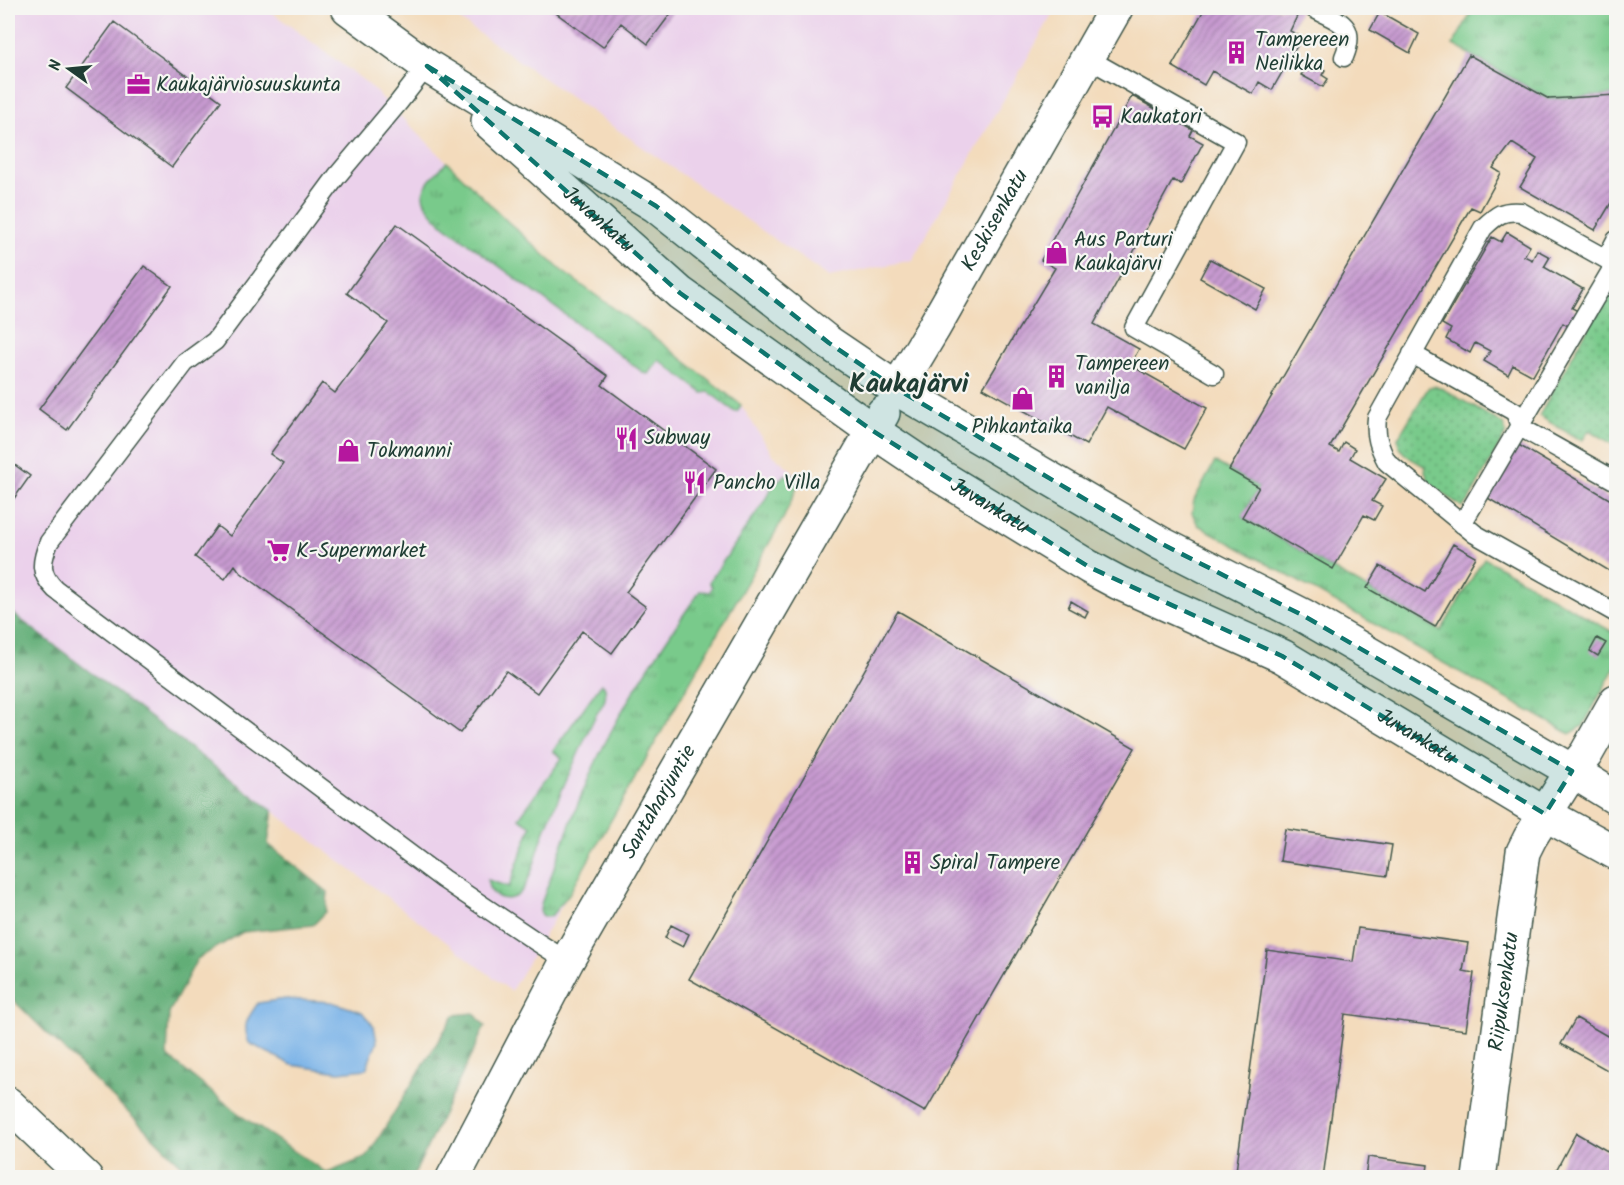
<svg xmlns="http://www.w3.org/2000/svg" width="1624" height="1185" viewBox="0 0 1624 1185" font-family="Kalam,sans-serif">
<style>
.built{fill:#ebd1eb}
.grass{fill:url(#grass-tufts);stroke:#4c8460;stroke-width:1.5}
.forest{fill:url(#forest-firs);stroke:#407656;stroke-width:1.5}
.park{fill:url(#park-dots);stroke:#4c8460;stroke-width:1.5}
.water{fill:#76b0e7;stroke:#4a768e;stroke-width:1.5}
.building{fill:url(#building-hatch)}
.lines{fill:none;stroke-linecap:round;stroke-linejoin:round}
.service-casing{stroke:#3f5548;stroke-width:21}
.minor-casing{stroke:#3f5548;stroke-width:36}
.tertiary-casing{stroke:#3f5548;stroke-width:36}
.secondary-casing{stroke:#3f5548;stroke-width:36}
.motorway-casing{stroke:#3f5548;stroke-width:36}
.service{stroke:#fff;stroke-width:18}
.minor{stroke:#fff;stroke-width:33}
.tertiary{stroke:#fff;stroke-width:33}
.secondary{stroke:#fff;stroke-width:33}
.motorway{stroke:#fff;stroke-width:33}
.marked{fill:#0f766e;fill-opacity:0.2;stroke:#0f766e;stroke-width:4.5;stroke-dasharray:12 8;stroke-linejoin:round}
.labels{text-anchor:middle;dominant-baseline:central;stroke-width:4.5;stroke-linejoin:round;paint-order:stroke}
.poi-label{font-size:21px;fill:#1f3d34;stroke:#f6f6f2;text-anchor:start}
.street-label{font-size:21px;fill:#1f3d34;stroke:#f6f6f2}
.district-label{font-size:27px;font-weight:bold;fill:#1f3d34;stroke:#f6f6f2}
</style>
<defs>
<pattern id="grass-tufts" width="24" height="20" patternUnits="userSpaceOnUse" patternTransform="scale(1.5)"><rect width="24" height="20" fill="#79ca8b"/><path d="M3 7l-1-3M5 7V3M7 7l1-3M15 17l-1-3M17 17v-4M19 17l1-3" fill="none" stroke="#63a572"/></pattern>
<pattern id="forest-firs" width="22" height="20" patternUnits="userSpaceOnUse" patternTransform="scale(1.5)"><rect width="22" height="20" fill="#62ae77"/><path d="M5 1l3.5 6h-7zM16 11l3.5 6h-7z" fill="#508f62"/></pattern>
<pattern id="park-dots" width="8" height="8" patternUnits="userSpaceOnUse" patternTransform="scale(1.5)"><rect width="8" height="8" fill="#79ca8b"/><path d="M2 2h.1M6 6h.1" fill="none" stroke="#63a572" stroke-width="1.8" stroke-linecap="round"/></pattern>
<pattern id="building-hatch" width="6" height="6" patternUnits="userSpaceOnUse" patternTransform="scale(1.5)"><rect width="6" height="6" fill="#c79ad0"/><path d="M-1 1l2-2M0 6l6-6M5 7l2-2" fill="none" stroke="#a17faa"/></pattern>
</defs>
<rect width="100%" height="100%" fill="#f6f6f2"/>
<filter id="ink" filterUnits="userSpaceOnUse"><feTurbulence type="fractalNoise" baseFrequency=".0167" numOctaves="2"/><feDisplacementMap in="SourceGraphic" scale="12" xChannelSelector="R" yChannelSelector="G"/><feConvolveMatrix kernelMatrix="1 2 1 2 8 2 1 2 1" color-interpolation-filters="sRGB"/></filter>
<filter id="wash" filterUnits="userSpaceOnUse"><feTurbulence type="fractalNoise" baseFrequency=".008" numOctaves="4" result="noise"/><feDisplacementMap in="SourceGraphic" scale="24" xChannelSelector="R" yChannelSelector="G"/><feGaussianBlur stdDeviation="1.35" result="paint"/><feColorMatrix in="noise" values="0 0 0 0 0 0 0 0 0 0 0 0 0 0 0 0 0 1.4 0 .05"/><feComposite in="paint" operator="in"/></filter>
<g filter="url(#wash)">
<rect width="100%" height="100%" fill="#f3dbbc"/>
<path class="built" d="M8 8H266L367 83 506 220 562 271 658 340 741 405 773 455 801 478 784 517 734 606 569 894 511 991 8 610Z
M443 8H1056L912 260 829 277Z"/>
<path class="grass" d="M1474 8H1616V95L1549 99 1453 45Z
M447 162 506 220 562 271 658 340 741 405 738 411 735 412 709 392 703 393 659 360 648 374 644 373 445 226C413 196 418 191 447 162Z
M1215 462 1259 487 1242 517 1441 631 1484 558 1616 634V665L1583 726 1570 734 1198 525 1192 513 1194 500Z
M785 475H797L801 478 784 517 569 894 551 916 548 917 543 916 540 911 541 904C563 844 583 782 614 726 639 679 669 635 700 591L710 592 712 587 709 582 762 505 774 484Z
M601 684 604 685C606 690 606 694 605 699 603 705 599 710 596 715 588 730 582 746 575 761 564 785 553 809 544 833 538 849 531 881 520 893 508 905 487 897 488 880L509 887 531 826 519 818 562 758 553 751Z"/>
<path class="forest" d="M8 610 273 811 268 844 328 892 326 912 313 925 243 932 197 959 169 1013 167 1056 243 1117 327 1173 367 1157 454 1015 474 1013 485 1026 413 1177H194L8 995Z"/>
<path class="park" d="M1607 294 1616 299V446L1589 430 1582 441 1539 416Z
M1434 386 1443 389 1503 424 1506 433 1468 502 1462 507 1429 483 1425 471 1426 467C1414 460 1397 454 1398 438L1428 388Z"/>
<path class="water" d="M286 999 332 1002 362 1012 374 1026 377 1042 366 1069 339 1072 292 1065 249 1043C242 1024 247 1019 258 1003Z"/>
<g id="blocks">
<path class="building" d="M549 8H675L648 44 621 23 603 47Z
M1205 8H1295L1300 10 1290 31 1302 37 1272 90 1259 82 1253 94 1212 71 1204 85 1172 66Z
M1380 12 1419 34 1410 53 1370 30Z
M114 22 221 101 172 167 66 88Z
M1469 55 1549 99 1616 95V204L1612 201 1595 230 1520 187 1537 159 1512 143 1493 168 1501 173 1480 211 1471 207 1330 447 1339 452 1344 442 1355 449 1350 458 1386 479 1372 501 1382 506 1374 520 1364 515 1333 569 1242 517 1259 487 1229 470Z
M1310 61 1325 70 1322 75 1328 79 1323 87 1301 75Z
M1132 96 1193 130 1190 136 1203 143 1181 184 1173 180 1094 324 1139 349 1130 365 1207 408 1184 449 1107 407 1086 445 983 388 1055 268 1041 260Z
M397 224 608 376 602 385 716 469 626 592 646 607 612 653 582 631 537 693 506 671 460 733 240 572 235 565 225 579 195 557 217 526 230 536 283 463 270 454 312 397 322 383 335 393 388 323 347 293Z
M1507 232 1530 246 1524 256 1532 260 1537 250 1550 257 1544 267 1583 289 1572 308 1582 313 1573 329 1563 323 1533 376 1513 365 1508 375 1484 361 1490 351 1475 343 1470 353 1446 339 1451 329 1442 324 1492 237 1501 242Z
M1210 259 1266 289 1255 309 1200 278Z
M144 266 172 286 67 430 39 409Z
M1517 444 1616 503V575L1486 497Z
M8 460 30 476 13 500 8 496Z
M1453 544 1476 557 1435 627 1367 588 1380 566 1425 592Z
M1071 601 1088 611 1085 617 1068 608Z
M898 611 1135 748 925 1112 689 979Z
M1597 638 1606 643 1598 656 1590 651Z
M1285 829 1392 845 1387 876 1280 861Z
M671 925 689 934 683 947 665 938Z
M1358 928 1468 943 1463 971 1474 973 1466 1030 1345 1014 1323 1178H1235L1267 950 1353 962Z
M1576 1018 1616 1041V1075L1561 1044Z
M1576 1133 1616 1156V1178H1552Z
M1368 1157 1428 1165 1426 1178H1365Z"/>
</g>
</g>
<g filter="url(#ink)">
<use href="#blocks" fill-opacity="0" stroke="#3f5548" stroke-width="1.5"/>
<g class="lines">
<defs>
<path id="service" d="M1313 8C1338 22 1358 23 1344 57
M1087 58 1236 142 1134 328 1214 374
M427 66 399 102 337 176 215 341 185 363 49 542C41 562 39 573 55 589L443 879 537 942 567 961
M1616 240 1606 259 1521 212C1502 210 1497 215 1483 228L1377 418C1375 435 1379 447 1387 462L1475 534 1616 613
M1412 354 1515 412 1520 427 1616 481
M1462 524 1615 264"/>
<g id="minor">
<path id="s1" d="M1479 1178 1523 852 1530 838 1572 771 1586 754 1616 701"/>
</g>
<g id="tertiary">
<path id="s2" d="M897 389 933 329 1116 8"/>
</g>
<g id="secondary">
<path d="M348 8 427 66 656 206 829 343 897 389 1160 543 1304 616 1572 771 1616 798"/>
<path id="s3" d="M488 121 680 293 873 431 940 476 1089 567 1119 583 1282 656 1545 814 1616 853"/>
<path id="s4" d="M453 1178 567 961 883 413"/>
</g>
<path id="motorway" d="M8 1104 86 1178"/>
</defs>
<use href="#service" class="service-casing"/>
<use href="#minor" class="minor-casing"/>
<use href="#tertiary" class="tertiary-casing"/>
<use href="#secondary" class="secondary-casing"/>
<use href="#motorway" class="motorway-casing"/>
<use href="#service" class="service"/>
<use href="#minor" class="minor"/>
<use href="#tertiary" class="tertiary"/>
<use href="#secondary" class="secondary"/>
<use href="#motorway" class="motorway"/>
</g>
</g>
<path class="marked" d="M427 66 656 206 829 343 897 389 1160 543 1304 616 1572 771 1545 814 1282 656 1089 567 873 431 680 293Z"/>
<defs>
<symbol id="building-bare" viewBox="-9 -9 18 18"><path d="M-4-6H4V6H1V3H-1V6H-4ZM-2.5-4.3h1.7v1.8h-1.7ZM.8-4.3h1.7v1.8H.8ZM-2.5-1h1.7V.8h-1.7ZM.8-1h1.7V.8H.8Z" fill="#b5179e" stroke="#f6f6f2" stroke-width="2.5" paint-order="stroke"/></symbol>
<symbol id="office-bare" viewBox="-9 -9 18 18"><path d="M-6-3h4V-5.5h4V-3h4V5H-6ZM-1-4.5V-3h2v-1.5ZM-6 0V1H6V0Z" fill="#b5179e" stroke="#f6f6f2" stroke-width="2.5" paint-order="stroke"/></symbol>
<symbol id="bus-bare" viewBox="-9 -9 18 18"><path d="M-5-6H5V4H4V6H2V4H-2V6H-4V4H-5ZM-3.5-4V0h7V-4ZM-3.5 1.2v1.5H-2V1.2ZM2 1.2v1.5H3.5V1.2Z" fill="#b5179e" stroke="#f6f6f2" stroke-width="2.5" paint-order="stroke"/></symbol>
<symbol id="shop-bare" viewBox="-9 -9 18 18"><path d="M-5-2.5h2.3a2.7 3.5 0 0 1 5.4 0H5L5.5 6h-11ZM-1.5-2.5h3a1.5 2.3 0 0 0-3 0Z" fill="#b5179e" stroke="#f6f6f2" stroke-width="2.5" paint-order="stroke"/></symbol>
<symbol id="restaurant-bare" viewBox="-9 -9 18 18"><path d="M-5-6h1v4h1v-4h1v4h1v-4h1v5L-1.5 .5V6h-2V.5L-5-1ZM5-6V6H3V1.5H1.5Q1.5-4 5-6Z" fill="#b5179e" stroke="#f6f6f2" stroke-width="2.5" paint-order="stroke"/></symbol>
<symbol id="supermarket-bare" viewBox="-9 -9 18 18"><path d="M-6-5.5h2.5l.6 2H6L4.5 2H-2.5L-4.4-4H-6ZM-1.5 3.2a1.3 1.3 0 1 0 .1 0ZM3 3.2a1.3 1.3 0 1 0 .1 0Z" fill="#b5179e" stroke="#f6f6f2" stroke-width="2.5" paint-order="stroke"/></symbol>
</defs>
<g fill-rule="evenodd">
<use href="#building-bare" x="1220" y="36" width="33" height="33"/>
<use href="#office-bare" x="122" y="68" width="33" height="33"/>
<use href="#bus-bare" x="1086" y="100" width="33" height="33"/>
<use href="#shop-bare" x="1040" y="236" width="33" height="33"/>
<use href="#building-bare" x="1040" y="360" width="33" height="33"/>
<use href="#shop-bare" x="1006" y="382" width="33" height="33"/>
<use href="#restaurant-bare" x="610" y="422" width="33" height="33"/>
<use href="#shop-bare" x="332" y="434" width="33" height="33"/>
<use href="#restaurant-bare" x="678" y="466" width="33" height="33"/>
<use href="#supermarket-bare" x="262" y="534" width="33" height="33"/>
<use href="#building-bare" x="896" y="846" width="33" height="33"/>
</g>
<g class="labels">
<g class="poi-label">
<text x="1255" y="40">Tampereen<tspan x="1255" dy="24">Neilikka</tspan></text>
<text x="156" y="85">Kaukajärviosuuskunta</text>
<text x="1120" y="117">Kaukatori</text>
<text x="1074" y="240">Aus Parturi<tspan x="1074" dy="24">Kaukajärvi</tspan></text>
<text x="1075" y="364">Tampereen<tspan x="1075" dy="24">vanilja</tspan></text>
<text x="1022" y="427" text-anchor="middle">Pihkantaika</text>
<text x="644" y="438">Subway</text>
<text x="367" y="451">Tokmanni</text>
<text x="713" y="483">Pancho Villa</text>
<text x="296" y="551">K-Supermarket</text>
<text x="930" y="863">Spiral Tampere</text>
</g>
<g class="street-label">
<text stroke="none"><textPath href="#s3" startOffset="148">Juvankatu</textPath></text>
<text stroke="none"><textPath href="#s2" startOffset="195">Keskisenkatu</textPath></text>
<text stroke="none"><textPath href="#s3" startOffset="634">Juvankatu</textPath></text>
<text stroke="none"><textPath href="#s3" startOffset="1120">Juvankatu</textPath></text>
<text stroke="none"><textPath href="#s4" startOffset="429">Santaharjuntie</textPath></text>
<text stroke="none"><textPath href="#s1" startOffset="188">Riipuksenkatu</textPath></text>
</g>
<g class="district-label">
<text x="909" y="384">Kaukajärvi</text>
</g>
</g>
<rect width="1624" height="1185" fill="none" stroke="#f6f6f2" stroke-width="30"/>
<g transform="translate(69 69) rotate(285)" stroke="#f6f6f2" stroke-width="4.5" paint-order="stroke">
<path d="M0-4.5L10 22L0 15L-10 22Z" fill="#1f3d34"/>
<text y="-9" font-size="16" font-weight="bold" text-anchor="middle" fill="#1f3d34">N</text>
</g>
</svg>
